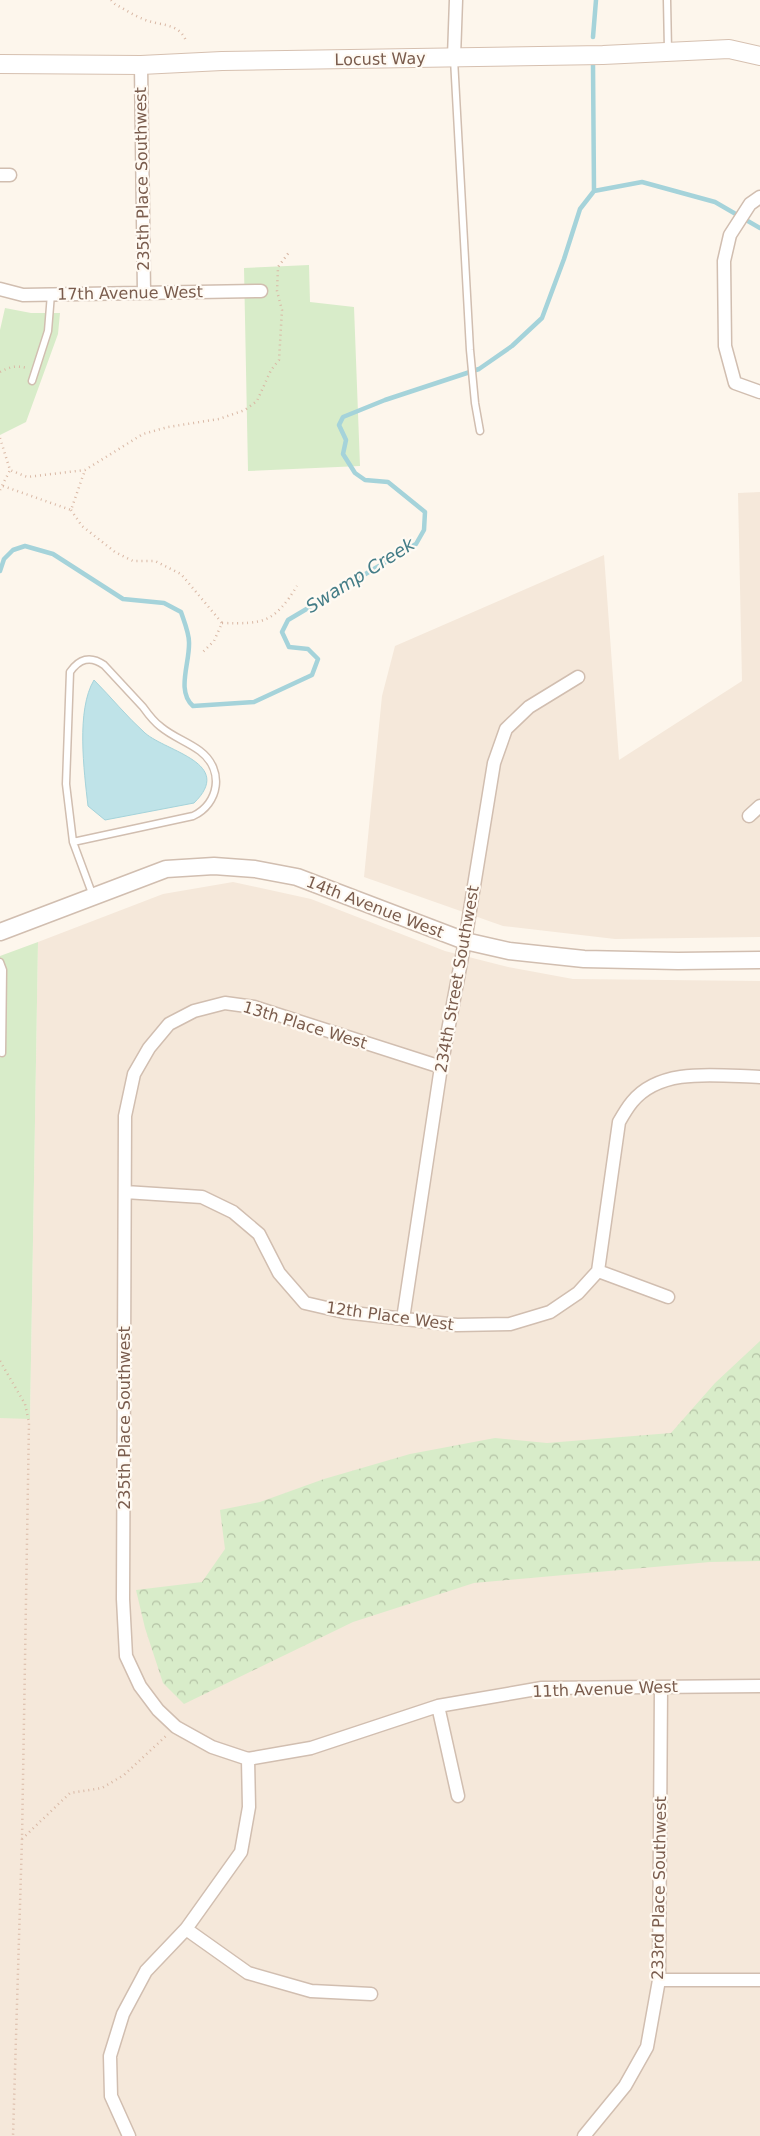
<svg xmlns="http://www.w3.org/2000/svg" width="760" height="2136" viewBox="0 0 760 2136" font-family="'DejaVu Sans',sans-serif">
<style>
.residential{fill:#f5e8da}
.forest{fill:url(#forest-crowns)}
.park{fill:#d8ecc9}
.water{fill:#bfe3e8;stroke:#a5d3da}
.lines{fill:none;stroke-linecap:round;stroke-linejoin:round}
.stream{stroke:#a5d3da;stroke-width:4.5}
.service-casing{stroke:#d1beb0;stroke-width:9}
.minor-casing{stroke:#d1beb0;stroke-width:15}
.tertiary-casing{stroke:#d1beb0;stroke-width:19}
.secondary-casing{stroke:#d6c0b0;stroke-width:20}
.path{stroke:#d9b8a5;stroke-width:2.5;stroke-dasharray:1 4;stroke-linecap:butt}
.service{stroke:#fff;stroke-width:6}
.minor{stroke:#fff;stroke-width:12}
.tertiary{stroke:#fff;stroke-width:16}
.secondary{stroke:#fff;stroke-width:18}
.labels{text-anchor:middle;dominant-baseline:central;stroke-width:4.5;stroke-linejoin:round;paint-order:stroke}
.street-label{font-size:16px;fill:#7a5c4d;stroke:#fffaf3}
.water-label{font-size:18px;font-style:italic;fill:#437c86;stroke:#fffaf3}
</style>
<defs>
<pattern id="forest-crowns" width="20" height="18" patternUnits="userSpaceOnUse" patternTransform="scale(1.25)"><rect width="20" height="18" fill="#d8ecc9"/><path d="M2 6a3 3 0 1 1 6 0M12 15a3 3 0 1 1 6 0" fill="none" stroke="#b4c2a5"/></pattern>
</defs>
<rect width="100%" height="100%" fill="#fdf6ec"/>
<path class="residential" d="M760 492V937L615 939 503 926 364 877 382 696 395 646 604 555 619 760 742 681 738 493Z
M233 882 311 899 445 951 508 967 573 979 760 981V2136H0V1418H30L38 942 163 894Z"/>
<path class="forest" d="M760 1341V1561L710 1562 474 1583 353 1622 184 1704 163 1683 145 1628 136 1590 202 1582 225 1549 220 1510 260 1502 324 1479 410 1454 495 1438 547 1443 671 1433 715 1383Z"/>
<path class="park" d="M309 265 310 302 354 307 360 466 248 471 244 268Z
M5 308 31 313H60L58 334 26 422 0 435V330Z
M38 942 30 1419 0 1418V956Z"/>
<path class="water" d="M94 680C111 697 127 717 145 733 167 752 235 763 194 803L105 820 88 806C84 771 76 710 94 680Z"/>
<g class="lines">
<path class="stream" d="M593 37 596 0
M593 65 594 191
M0 571 4 559 13 550 25 546 53 554 123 599 164 603 181 612C184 621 189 633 189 642 190 663 176 691 193 706L254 702 312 675 318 659 308 649 289 647 282 632 288 620 416 544 424 530 425 512 388 482 365 480 355 473 343 454 346 440 339 425 343 417 385 400 479 369 512 346 542 318 564 259 580 209 594 191 642 182 715 202 760 228"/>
<defs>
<path id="service" d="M667 0 668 50
M454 59 470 350 475 403 480 431
M32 381 48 331 51 294
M73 842 193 816C219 804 225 770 200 751 188 742 173 737 161 727 154 722 148 714 143 707 130 693 117 679 104 665 90 655 79 659 70 672L66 784 73 842 93 896
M0 962 3 970 2 1053"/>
<path id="minor" d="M454 57 456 0
M141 65 144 293
M0 175H10
M760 197 750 204 730 235 724 261 725 346 735 383 760 392
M0 289 23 295 261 291
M749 816 760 806
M441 1067 254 1007 225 1003 194 1011 169 1024 149 1048 134 1074 125 1116 123 1599 126 1656 140 1686 158 1710 176 1727 212 1747 248 1759 311 1748 438 1706 542 1688 760 1686
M125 1192 202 1197 233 1212 259 1234 279 1273 305 1303 344 1312 457 1325 510 1324 550 1312 578 1293 598 1271
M598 1271 619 1122C623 1115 627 1108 632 1102 661 1066 719 1076 760 1077
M598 1271 668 1297
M403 1319 441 1067 465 941 494 763 506 729 529 707 578 677
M438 1706 458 1796
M186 1929 248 1973 311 1991 371 1994
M659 1980H760
M129 2136 111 2096 110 2056 123 2014 146 1971 186 1929 241 1852 249 1807 248 1759
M584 2136 625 2086 647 2047 659 1980 661 1687"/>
<path id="tertiary" d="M0 932 166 869 214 866 255 869 297 877 465 941 509 951 584 959 678 961 760 960"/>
<path id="secondary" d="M0 64 141 65 222 61 603 55 729 49 760 56"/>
</defs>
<use href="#service" class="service-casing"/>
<use href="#minor" class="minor-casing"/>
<use href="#tertiary" class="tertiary-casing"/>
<use href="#secondary" class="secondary-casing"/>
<path class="path" d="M111 0 115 4C124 9 133 15 143 19 158 26 179 22 186 41
M0 372C9 367 16 365 27 368
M0 438 10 470 27 477 85 470 143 434 168 427 219 419 245 410 257 401 271 370 279 360 282 310 277 291 278 267 290 251
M3 486 71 510 85 470
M0 490 10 470
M71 510 82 526 115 552 133 561H155L181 574 222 623 214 641 203 652
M222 623C264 624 274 623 297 586
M0 1361 25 1404 29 1422 22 1839 13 2136
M22 1839 70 1793 102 1788 124 1775 166 1736"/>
<use href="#service" class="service"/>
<use href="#minor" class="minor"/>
<use href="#tertiary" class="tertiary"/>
<use href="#secondary" class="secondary"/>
</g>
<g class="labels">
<g class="street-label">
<text transform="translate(380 59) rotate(-1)">Locust Way</text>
<text transform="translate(142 179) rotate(-91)">235th Place Southwest</text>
<text transform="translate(130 293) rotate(-1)">17th Avenue West</text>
<text transform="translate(375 907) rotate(21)">14th Avenue West</text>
<text transform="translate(457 979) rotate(-80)">234th Street Southwest</text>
<text transform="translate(305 1025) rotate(17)">13th Place West</text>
<text transform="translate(390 1316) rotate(8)">12th Place West</text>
<text transform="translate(124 1418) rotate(-90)">235th Place Southwest</text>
<text transform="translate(605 1689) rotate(-2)">11th Avenue West</text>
<text transform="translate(659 1888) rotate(-89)">233rd Place Southwest</text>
</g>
<g class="water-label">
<text transform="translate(360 575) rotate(-32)">Swamp Creek</text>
</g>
</g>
</svg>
